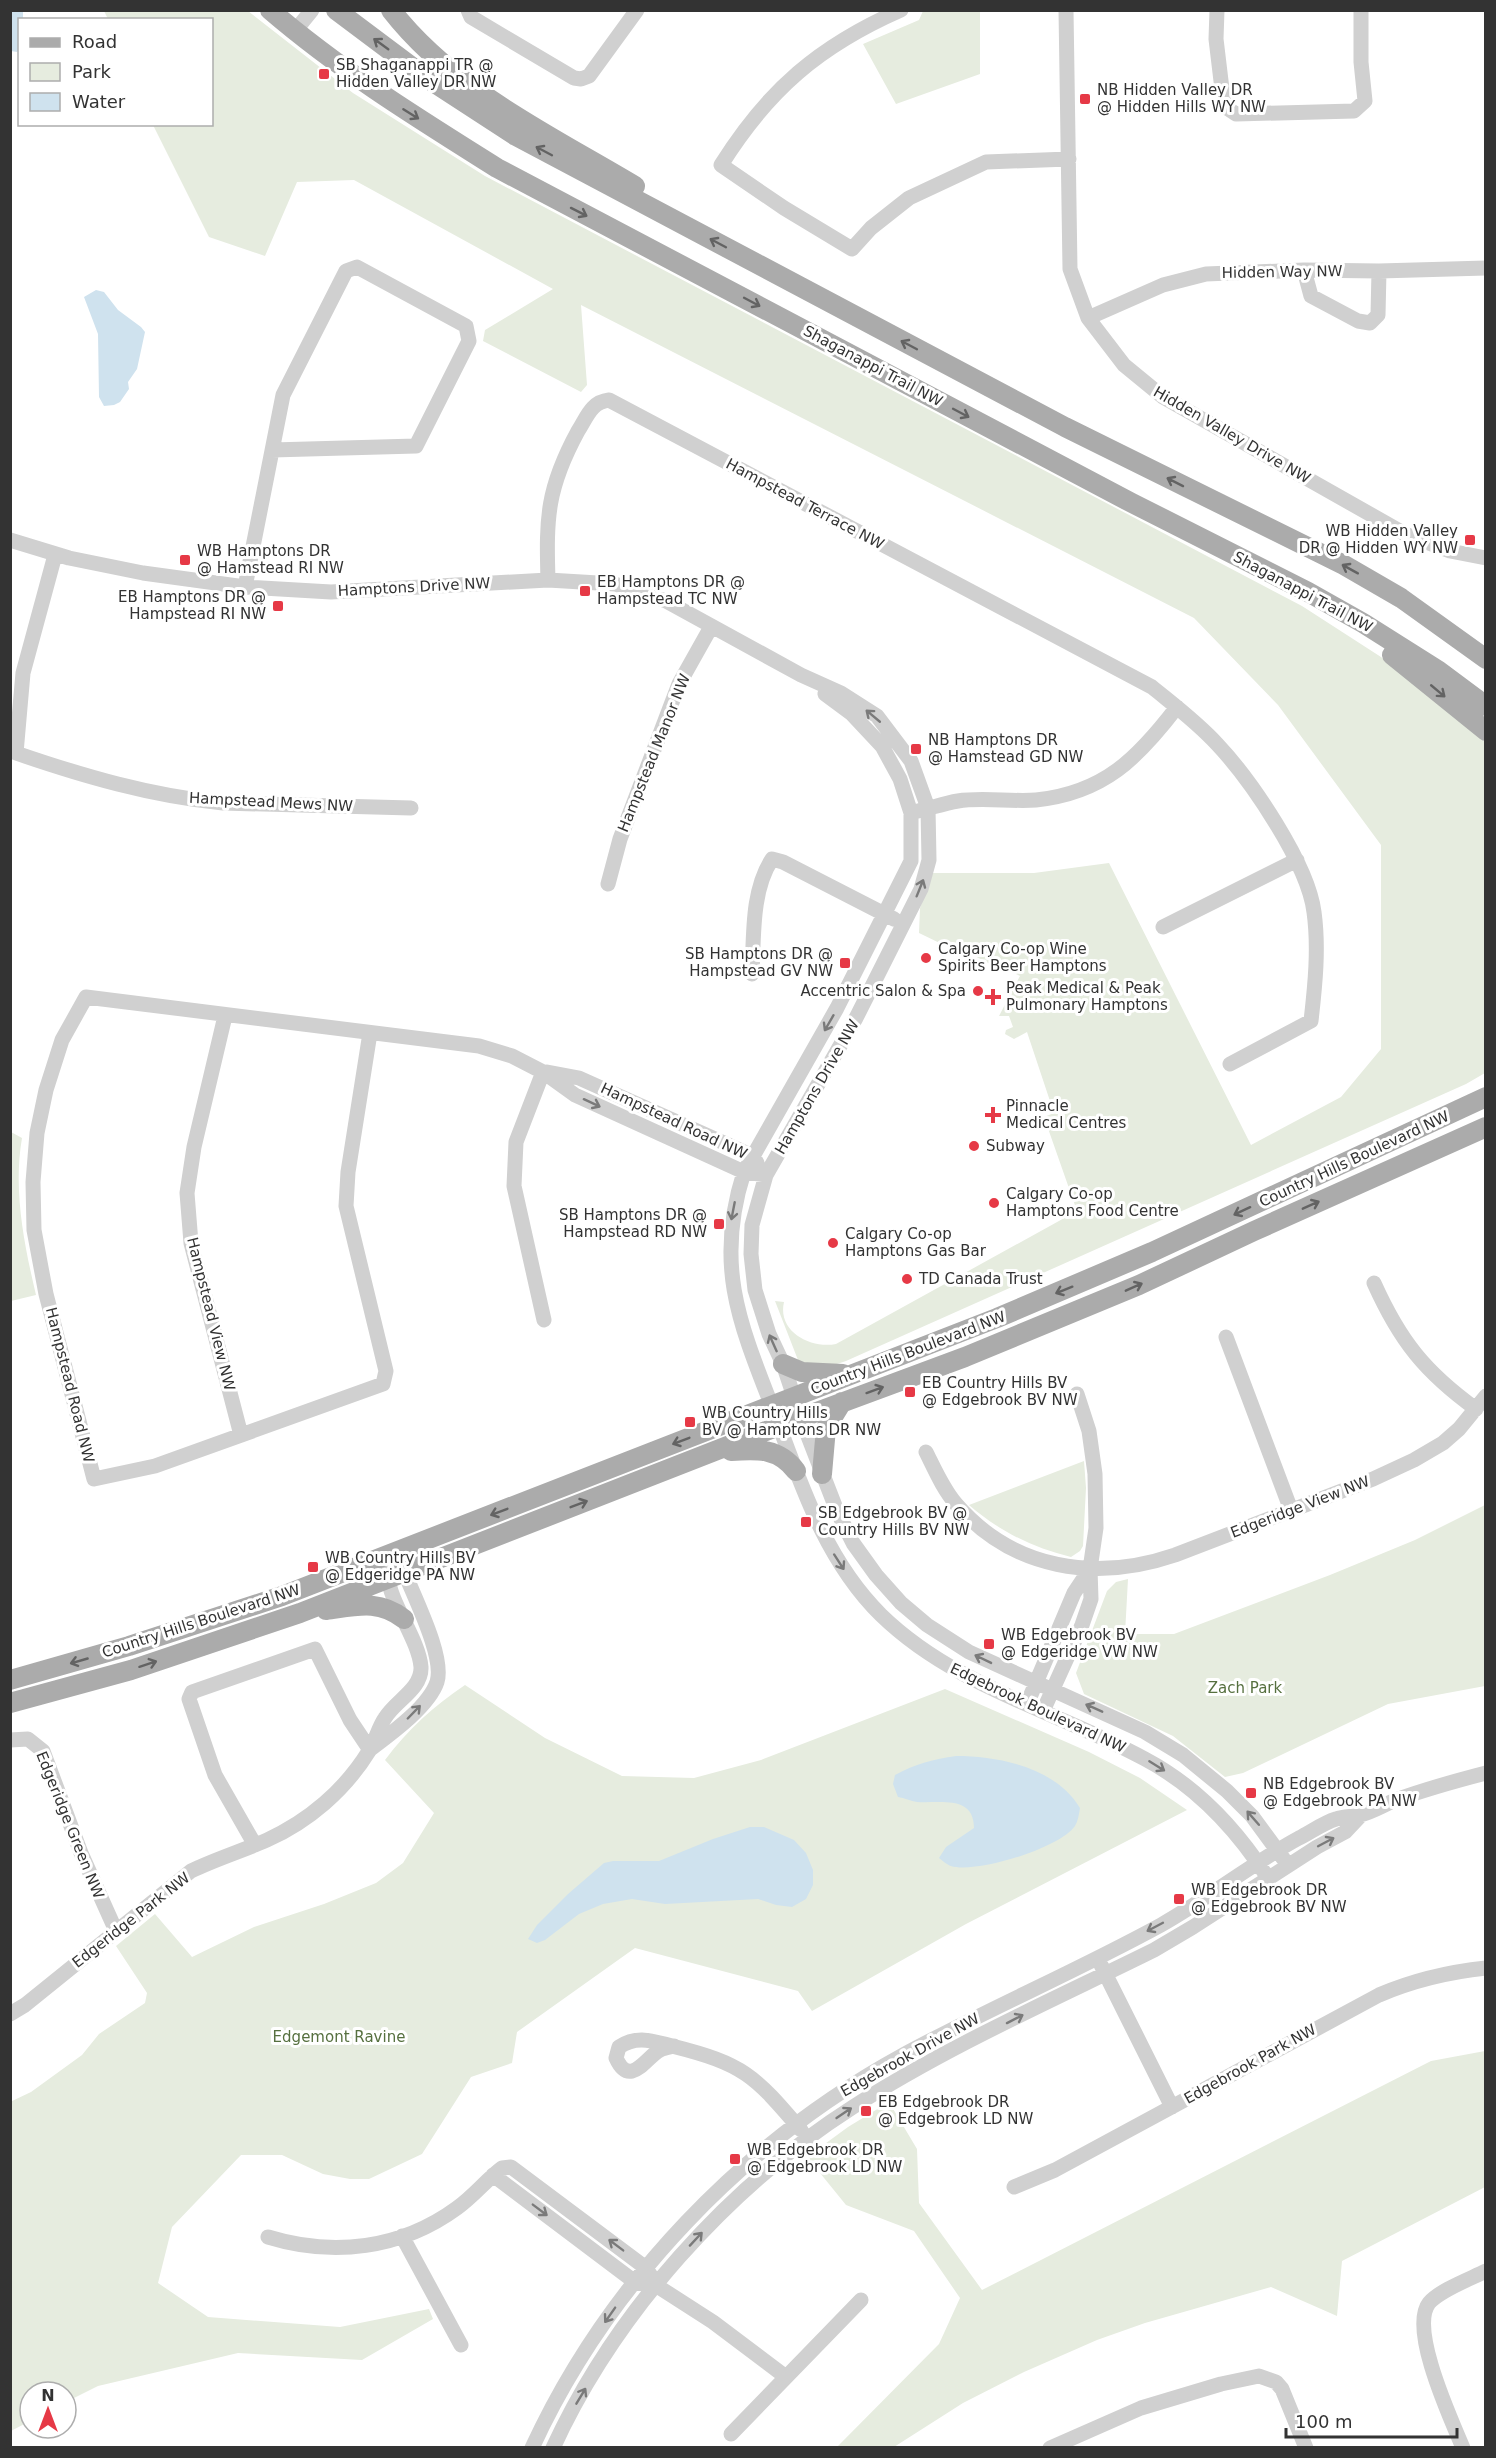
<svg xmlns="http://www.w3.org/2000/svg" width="1496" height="2458" viewBox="0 0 1496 2458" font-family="'DejaVu Sans',sans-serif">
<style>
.green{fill:#e6ecdf}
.water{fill:#cfe2ee}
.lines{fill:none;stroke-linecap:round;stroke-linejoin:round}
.minor{stroke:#d0d0d0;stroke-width:15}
.major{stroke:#ababab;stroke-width:20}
.oneway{stroke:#636363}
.oneway2{stroke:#7a7a7a}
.poi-dot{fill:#e63946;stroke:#fff;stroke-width:2}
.labels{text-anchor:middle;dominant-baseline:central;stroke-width:6;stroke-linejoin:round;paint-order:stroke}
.poi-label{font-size:15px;fill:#333;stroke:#fff;text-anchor:start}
.street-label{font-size:15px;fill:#333;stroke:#fff}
.park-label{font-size:15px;fill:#56703f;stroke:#fff}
</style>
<rect width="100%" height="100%" fill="#fff"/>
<path class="green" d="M104 11H248L353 93 485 176 1302 606 1381 657 1485 742V1073L1466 1084 846 1361 834 1365 807 1367 798 1360 775 1301 784 1302C777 1332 811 1349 836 1344L1077 1211 1044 1117 1054 1113 1027 1032 1014 1039 1005 1034 1006 1030 1013 1027 1009 1016H999L1020 976 1001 967 1000 969 959 948 958 949 951 946 950 948 919 933 920 908 932 873H1034L1109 863 1251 1145 1341 1097 1381 1049V845L1278 705 1194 618 581 305 587 385 581 392 483 341 485 330 553 289 354 180 297 182 265 256 209 237 153 125 212 124V20L108 19Z
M923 11H980V74L896 104 863 44 919 20Z
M11 1132 22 1138C13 1190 24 1244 36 1295L11 1301Z
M1084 1461 1086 1488 1083 1546 1080 1551 1071 1557C1033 1548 999 1531 969 1505Z
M1485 1505V1686L1388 1704 1243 1773 1225 1777 1173 1736 1084 1694 1076 1673 1107 1591 1116 1582 1128 1579 1125 1634H1174L1330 1575 1415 1540Z
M465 1685 545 1738 622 1776 694 1778 761 1760 945 1689 1089 1752 1140 1778 1187 1810 966 1924 812 2011 798 1991 635 1948 517 2032 512 2063 471 2077 422 2154 369 2179H350L323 2174 282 2155H241L172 2227 158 2283 208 2317 340 2327 429 2309 433 2319 362 2360 238 2353 98 2386 66 2402V2392H30V2421L11 2431 10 2102 31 2092 82 2055 99 2034 145 2003 147 1993 116 1946 155 1914 192 1957 254 1927 324 1904 376 1883 403 1863 434 1813 385 1760C408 1729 434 1706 465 1685Z
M1485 2051V2187L1342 2261 1337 2316 1271 2287 1145 2323 1097 2340 1024 2372 963 2403 894 2447H837L939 2344 960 2298 914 2231 846 2205 807 2157 848 2127 889 2102 917 2149 919 2203 982 2290 1431 2061Z"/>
<path class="water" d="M10 11H23V19L20 20 19 50 17 52 11 51Z
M96 290 104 292 118 310 141 327 145 332 137 369 128 382 129 389 120 402 114 405 104 406 99 397 98 334 84 297Z
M956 1756C1000 1756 1056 1768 1080 1808 1079 1814 1078 1821 1075 1826 1060 1848 976 1874 951 1866 947 1865 942 1860 939 1858L946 1847 974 1828C974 1794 938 1804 917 1802 911 1801 904 1798 898 1797L893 1784 895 1775C915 1764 934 1759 956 1756Z
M750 1827H764L794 1840 806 1853 813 1870V1885L806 1899 792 1907 776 1905 758 1899 665 1904 632 1899 603 1904 579 1914 545 1940 537 1943 528 1939 537 1925 568 1894 604 1863 613 1861H659L713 1839Z"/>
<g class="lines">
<path class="minor" d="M468 10 471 17 574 78 581 79 589 76 637 10
M901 10C819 46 768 90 721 165L784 208 852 249 871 228 909 198 986 162 1069 159
M1066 10 1070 269 1088 318 1124 365 1163 397 1405 534 1450 551 1486 558
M1217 10 1216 39 1224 106 1236 114 1354 111 1365 101 1361 62V10
M295 31 312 10
M1304 270 1311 296 1358 321 1370 323 1378 315 1379 271
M1088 318 1163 285 1206 274 1304 270 1379 271 1486 268
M10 540 69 558 143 573 245 587 331 592 548 580 615 584 666 601 801 675 841 693 877 716 911 761 928 808 929 860 921 889 856 1018 766 1175 752 1225 751 1254 755 1290 769 1334 783 1364 801 1418 837 1511 853 1543 876 1575 901 1603 927 1625 969 1652 1145 1732 1183 1755 1227 1791 1252 1816 1288 1865
M55 555 23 673 16 753C83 776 151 796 223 803L411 808
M548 580C546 517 547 488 578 431 587 417 591 402 609 400L1152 687C1174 705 1198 723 1217 744 1251 780 1308 864 1314 912 1319 948 1315 986 1311 1021L1230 1064
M245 587 283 395 346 271 357 267 466 326 469 341 416 446 272 450
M825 694 852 714 882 746 900 779 911 813V861L837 1008 744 1172C715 1262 738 1320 771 1404 799 1478 823 1558 881 1615 955 1687 1057 1711 1145 1759 1196 1786 1237 1830 1268 1878
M918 811C931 808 945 803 958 801 981 797 1012 802 1036 800 1104 793 1138 758 1177 707
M608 884 620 839 679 684 711 627
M1163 927 1297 860
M752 974C754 937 751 891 772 859L783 862 894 919
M225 1016 194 1147 187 1193 191 1243 241 1435
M370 1033 348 1172 346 1206 386 1371 383 1384 155 1466 94 1479 46 1294 34 1230 33 1182 37 1133 46 1090 62 1040 86 997 479 1046 512 1056 543 1072 575 1095 744 1172 766 1175
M543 1072 516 1142 514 1186 544 1320
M547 1072 579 1078 753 1156 757 1163
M1374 1283C1400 1341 1425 1372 1476 1409
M1226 1337 1291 1510
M926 1452C935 1470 943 1489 956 1504 1013 1570 1096 1582 1175 1555L1373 1479 1414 1460 1443 1443 1459 1429 1486 1396
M1027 1704 1074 1593 1090 1569
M1043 1711 1082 1625 1091 1599 1090 1569 1096 1528 1095 1474 1089 1431 1077 1394
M10 1740 28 1739 43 1751 81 1853 116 1931
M372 1748C392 1733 429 1706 437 1682 445 1657 414 1597 404 1571L399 1565
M255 1845 215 1775 189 1699 192 1692 315 1649 350 1720 370 1750
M1101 1965 1172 2107
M10 2014 25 2005 191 1871C216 1859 242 1851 267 1840 309 1821 345 1790 369 1751 376 1740 378 1728 385 1718 395 1701 422 1689 421 1667 419 1640 390 1603 388 1577 387 1570 389 1561 390 1554
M674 2046C670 2047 664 2048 660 2050 646 2057 630 2089 616 2058L619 2047C637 2035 652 2041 672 2046 744 2064 754 2075 801 2130
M493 2175 635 2282 657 2286 713 2322 786 2377
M1014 2187 1055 2170 1379 1995C1414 1980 1448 1972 1486 1968
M402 2236 461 2345
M268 2237C333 2257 401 2249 457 2208 474 2196 486 2180 502 2168L511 2167 646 2268 651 2276
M731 2434 861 2300
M532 2448C608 2283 744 2142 903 2055 988 2009 1077 1971 1161 1925 1209 1898 1251 1864 1299 1838 1311 1832 1323 1823 1336 1819 1344 1816 1352 1817 1360 1815 1372 1812 1382 1806 1393 1801 1423 1790 1455 1781 1486 1773
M553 2448C615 2313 728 2187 853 2107 948 2046 1053 2000 1154 1950L1193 1927 1317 1847 1345 1832 1361 1815
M1050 2448 1141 2408 1221 2384 1259 2376 1276 2382 1282 2389 1306 2448
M1463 2448C1451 2419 1409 2329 1429 2303 1440 2290 1470 2279 1486 2271"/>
<path class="major" d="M270 10C341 71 419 119 497 168L1132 503 1308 592 1363 623 1439 671 1486 706
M336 10 424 76 516 136 1065 427 1344 565 1401 598 1486 659
M391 10C453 90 550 135 635 186
M1392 655 1486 731
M783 1364 802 1372 843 1374
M731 1451C758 1449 779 1448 796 1471
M822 1474 826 1428 842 1402
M326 1610C356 1606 379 1599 404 1619
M10 1680 129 1646 282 1596 997 1318 1152 1252 1486 1097
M10 1703 131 1670 300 1613 779 1426 965 1357 1139 1285 1254 1231 1486 1127"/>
</g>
<defs><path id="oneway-shaft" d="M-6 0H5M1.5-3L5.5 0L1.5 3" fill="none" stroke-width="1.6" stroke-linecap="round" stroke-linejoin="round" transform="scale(1.5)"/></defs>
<g class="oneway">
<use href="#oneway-shaft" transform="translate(381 44) rotate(-144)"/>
<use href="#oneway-shaft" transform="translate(411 114) rotate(32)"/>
<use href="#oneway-shaft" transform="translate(544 151) rotate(-152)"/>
<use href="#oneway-shaft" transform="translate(579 212) rotate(27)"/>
<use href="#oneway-shaft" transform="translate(718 243) rotate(-152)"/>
<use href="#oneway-shaft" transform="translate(752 302) rotate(28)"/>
<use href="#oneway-shaft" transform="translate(909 345) rotate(-152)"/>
<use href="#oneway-shaft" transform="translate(961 413) rotate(28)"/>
<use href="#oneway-shaft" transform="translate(1175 482) rotate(-153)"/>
<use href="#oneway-shaft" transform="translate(1350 569) rotate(-151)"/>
<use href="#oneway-shaft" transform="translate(1438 691) rotate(40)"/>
<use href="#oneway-shaft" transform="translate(1311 1205) rotate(-24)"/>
<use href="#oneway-shaft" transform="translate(1242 1211) rotate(155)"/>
<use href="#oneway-shaft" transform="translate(1134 1287) rotate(-24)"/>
<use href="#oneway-shaft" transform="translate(1064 1290) rotate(158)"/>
<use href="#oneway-shaft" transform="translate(875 1390) rotate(-20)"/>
<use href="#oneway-shaft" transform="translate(681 1441) rotate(159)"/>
<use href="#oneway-shaft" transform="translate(579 1504) rotate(-21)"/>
<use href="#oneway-shaft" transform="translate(499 1512) rotate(159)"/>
<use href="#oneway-shaft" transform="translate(79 1661) rotate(164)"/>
<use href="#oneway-shaft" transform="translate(148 1664) rotate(-18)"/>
</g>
<g class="oneway2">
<use href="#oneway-shaft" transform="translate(873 716) rotate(-140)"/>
<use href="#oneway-shaft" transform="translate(920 888) rotate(-68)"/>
<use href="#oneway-shaft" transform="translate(829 1023) rotate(120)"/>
<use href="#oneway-shaft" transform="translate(592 1103) rotate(25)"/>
<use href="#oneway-shaft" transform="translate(733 1211) rotate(101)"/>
<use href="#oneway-shaft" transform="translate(773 1343) rotate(-114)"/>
<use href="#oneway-shaft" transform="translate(839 1562) rotate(57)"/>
<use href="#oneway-shaft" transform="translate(983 1659) rotate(-154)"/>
<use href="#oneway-shaft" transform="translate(1094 1708) rotate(-156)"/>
<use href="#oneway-shaft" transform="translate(414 1712) rotate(-46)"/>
<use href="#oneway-shaft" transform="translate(1157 1766) rotate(32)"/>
<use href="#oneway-shaft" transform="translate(1253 1818) rotate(-131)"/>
<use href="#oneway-shaft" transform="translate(1326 1842) rotate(-28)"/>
<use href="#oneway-shaft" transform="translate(1155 1927) rotate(152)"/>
<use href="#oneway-shaft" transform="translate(1015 2019) rotate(-27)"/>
<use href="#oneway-shaft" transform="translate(844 2113) rotate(-34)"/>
<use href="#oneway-shaft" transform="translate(540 2210) rotate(37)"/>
<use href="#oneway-shaft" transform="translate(696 2239) rotate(-47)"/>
<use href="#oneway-shaft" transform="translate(616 2245) rotate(-143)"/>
<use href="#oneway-shaft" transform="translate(610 2315) rotate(125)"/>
<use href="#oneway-shaft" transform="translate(581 2396) rotate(-59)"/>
</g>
<g class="poi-dot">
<rect x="318" y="68" width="12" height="12" rx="3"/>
<rect x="1079" y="93" width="12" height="12" rx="3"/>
<rect x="1464" y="534" width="12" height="12" rx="3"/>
<rect x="179" y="554" width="12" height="12" rx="3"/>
<rect x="579" y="585" width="12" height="12" rx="3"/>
<rect x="272" y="600" width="12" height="12" rx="3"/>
<rect x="910" y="743" width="12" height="12" rx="3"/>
<circle cx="926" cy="958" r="6"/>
<rect x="839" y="957" width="12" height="12" rx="3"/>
<circle cx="978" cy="991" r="6"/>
<path d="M990 988h6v6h6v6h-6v6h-6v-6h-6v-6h6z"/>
<path d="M990 1106h6v6h6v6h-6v6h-6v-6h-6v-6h6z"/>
<circle cx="974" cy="1146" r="6"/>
<circle cx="994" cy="1203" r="6"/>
<rect x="713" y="1218" width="12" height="12" rx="3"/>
<circle cx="833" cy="1243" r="6"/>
<circle cx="907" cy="1279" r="6"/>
<rect x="904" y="1386" width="12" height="12" rx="3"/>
<rect x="684" y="1416" width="12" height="12" rx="3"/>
<rect x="800" y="1516" width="12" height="12" rx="3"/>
<rect x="307" y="1561" width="12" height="12" rx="3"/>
<rect x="983" y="1638" width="12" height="12" rx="3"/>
<rect x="1245" y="1787" width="12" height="12" rx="3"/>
<rect x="1173" y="1893" width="12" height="12" rx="3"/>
<rect x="860" y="2105" width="12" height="12" rx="3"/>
<rect x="729" y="2153" width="12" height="12" rx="3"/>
</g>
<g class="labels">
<g class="poi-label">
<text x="336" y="65">SB Shaganappi TR @<tspan x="336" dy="17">Hidden Valley DR NW</tspan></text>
<text x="1097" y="90">NB Hidden Valley DR<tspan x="1097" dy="17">@ Hidden Hills WY NW</tspan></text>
<text x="1458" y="531" text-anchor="end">WB Hidden Valley<tspan x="1458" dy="17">DR @ Hidden WY NW</tspan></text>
<text x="197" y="551">WB Hamptons DR<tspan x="197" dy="17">@ Hamstead RI NW</tspan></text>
<text x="597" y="582">EB Hamptons DR @<tspan x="597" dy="17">Hampstead TC NW</tspan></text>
<text x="266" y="597" text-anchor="end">EB Hamptons DR @<tspan x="266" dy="17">Hampstead RI NW</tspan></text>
<text x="928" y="740">NB Hamptons DR<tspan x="928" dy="17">@ Hamstead GD NW</tspan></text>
<text x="938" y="949">Calgary Co-op Wine<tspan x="938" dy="17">Spirits Beer Hamptons</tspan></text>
<text x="833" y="954" text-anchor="end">SB Hamptons DR @<tspan x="833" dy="17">Hampstead GV NW</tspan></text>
<text x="1006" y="988">Peak Medical &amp; Peak<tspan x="1006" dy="17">Pulmonary Hamptons</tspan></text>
<text x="966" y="991" text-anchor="end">Accentric Salon &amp; Spa</text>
<text x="1006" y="1106">Pinnacle<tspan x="1006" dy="17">Medical Centres</tspan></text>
<text x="986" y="1146">Subway</text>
<text x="1006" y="1194">Calgary Co-op<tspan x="1006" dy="17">Hamptons Food Centre</tspan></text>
<text x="707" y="1215" text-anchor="end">SB Hamptons DR @<tspan x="707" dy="17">Hampstead RD NW</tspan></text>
<text x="845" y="1234">Calgary Co-op<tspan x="845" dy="17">Hamptons Gas Bar</tspan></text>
<text x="919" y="1279">TD Canada Trust</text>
<text x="922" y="1383">EB Country Hills BV<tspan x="922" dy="17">@ Edgebrook BV NW</tspan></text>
<text x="702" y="1413">WB Country Hills<tspan x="702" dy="17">BV @ Hamptons DR NW</tspan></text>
<text x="818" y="1513">SB Edgebrook BV @<tspan x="818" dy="17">Country Hills BV NW</tspan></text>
<text x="325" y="1558">WB Country Hills BV<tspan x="325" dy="17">@ Edgeridge PA NW</tspan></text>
<text x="1001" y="1635">WB Edgebrook BV<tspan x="1001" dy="17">@ Edgeridge VW NW</tspan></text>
<text x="1263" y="1784">NB Edgebrook BV<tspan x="1263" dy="17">@ Edgebrook PA NW</tspan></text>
<text x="1191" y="1890">WB Edgebrook DR<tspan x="1191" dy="17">@ Edgebrook BV NW</tspan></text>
<text x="878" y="2102">EB Edgebrook DR<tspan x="878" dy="17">@ Edgebrook LD NW</tspan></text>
<text x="747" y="2150">WB Edgebrook DR<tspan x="747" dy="17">@ Edgebrook LD NW</tspan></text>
</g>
<g class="street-label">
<text transform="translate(1282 272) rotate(-1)">Hidden Way NW</text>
<text transform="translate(873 366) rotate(28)">Shaganappi Trail NW</text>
<text transform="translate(1232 435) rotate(30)">Hidden Valley Drive NW</text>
<text transform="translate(805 504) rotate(28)">Hampstead Terrace NW</text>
<text transform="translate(414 587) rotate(-3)">Hamptons Drive NW</text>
<text transform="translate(1303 592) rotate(28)">Shaganappi Trail NW</text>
<text transform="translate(654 753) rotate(-68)">Hampstead Manor NW</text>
<text transform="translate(271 802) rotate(3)">Hampstead Mews NW</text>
<text transform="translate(817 1087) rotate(-60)">Hamptons Drive NW</text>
<text transform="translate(674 1121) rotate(25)">Hampstead Road NW</text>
<text transform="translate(1354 1159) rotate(-25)">Country Hills Boulevard NW</text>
<text transform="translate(211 1314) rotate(76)">Hampstead View NW</text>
<text transform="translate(908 1353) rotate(-21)">Country Hills Boulevard NW</text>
<text transform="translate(70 1385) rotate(76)">Hampstead Road NW</text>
<text transform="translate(1300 1507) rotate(-21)">Edgeridge View NW</text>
<text transform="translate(201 1621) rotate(-18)">Country Hills Boulevard NW</text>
<text transform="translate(1038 1708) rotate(25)">Edgebrook Boulevard NW</text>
<text transform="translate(70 1825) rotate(68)">Edgeridge Green NW</text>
<text transform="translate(131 1920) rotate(-38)">Edgeridge Park NW</text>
<text transform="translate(910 2055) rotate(-29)">Edgebrook Drive NW</text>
<text transform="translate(1250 2064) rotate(-29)">Edgebrook Park NW</text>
</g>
<g class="park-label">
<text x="1245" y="1688">Zach Park</text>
<text x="339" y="2037">Edgemont Ravine</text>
</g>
</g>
<rect width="1496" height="2458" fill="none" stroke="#333333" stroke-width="24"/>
<rect x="18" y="18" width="195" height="108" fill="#ffffff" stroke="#adadad" stroke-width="1.5"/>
<rect x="30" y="38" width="30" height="9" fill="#ababab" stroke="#adadad" stroke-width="1.5"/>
<text x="72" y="48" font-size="18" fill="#333333">Road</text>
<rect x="30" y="63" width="30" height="18" fill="#e6ecdf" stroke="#adadad" stroke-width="1.5"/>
<text x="72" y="78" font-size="18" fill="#333333">Park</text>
<rect x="30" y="93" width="30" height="18" fill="#cfe2ee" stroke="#adadad" stroke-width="1.5"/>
<text x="72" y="108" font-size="18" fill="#333333">Water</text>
<g transform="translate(48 2410)"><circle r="28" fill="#ffffff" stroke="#adadad" stroke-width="1.5"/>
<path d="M0-4.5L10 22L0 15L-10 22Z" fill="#e63946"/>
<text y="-9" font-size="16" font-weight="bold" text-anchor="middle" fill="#333333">N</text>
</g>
<path d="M1286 2428v9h171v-9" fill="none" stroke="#333333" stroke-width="3"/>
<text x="1295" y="2428" font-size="18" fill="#333333" stroke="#ffffff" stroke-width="4.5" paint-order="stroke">100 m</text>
</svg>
